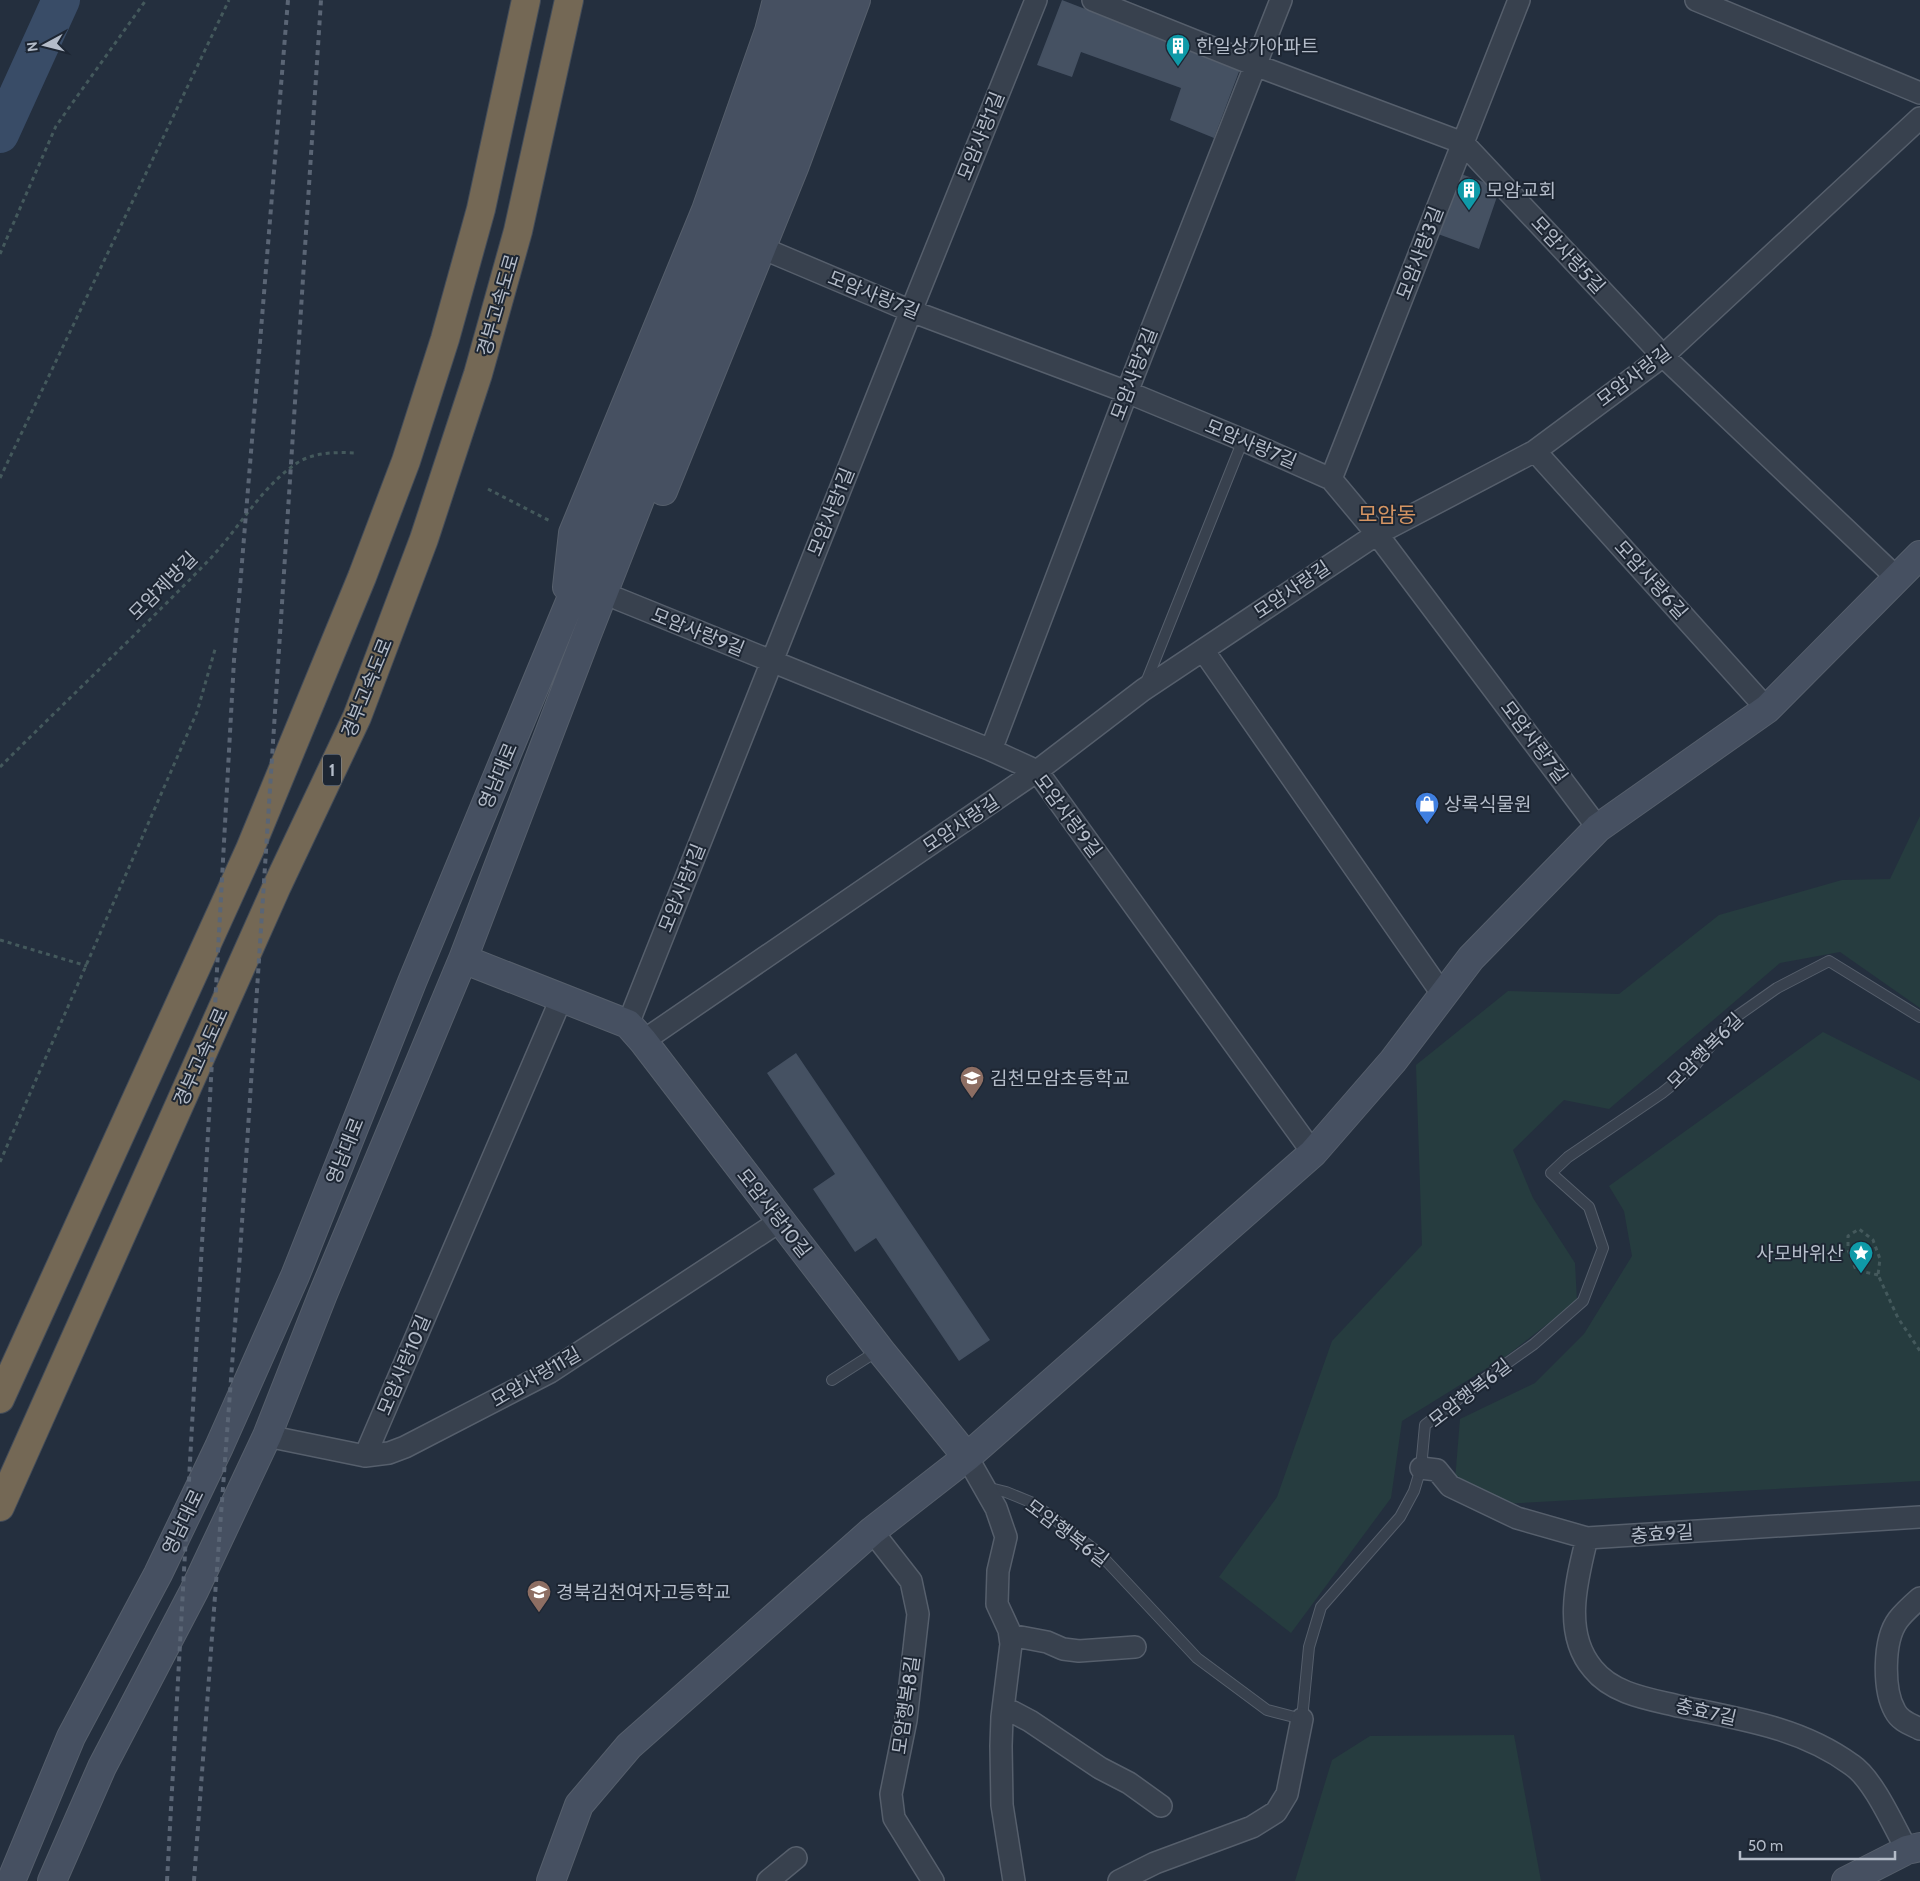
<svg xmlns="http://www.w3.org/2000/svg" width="1920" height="1881" viewBox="0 0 1920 1881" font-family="Cabin,'Noto Sans KR',sans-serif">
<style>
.green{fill:#263c3f}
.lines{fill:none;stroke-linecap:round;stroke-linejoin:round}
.river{stroke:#394c67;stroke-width:38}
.building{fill:#455162}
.lane-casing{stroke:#565f6c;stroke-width:12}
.street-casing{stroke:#565f6c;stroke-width:24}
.secondary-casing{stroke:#565f6c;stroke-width:30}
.highway-casing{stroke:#434c59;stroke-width:30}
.path{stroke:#44595c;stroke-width:3;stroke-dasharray:4 4;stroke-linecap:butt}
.lane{stroke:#38414e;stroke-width:10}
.street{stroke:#38414e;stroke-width:21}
.secondary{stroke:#465061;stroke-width:28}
.highway{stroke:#746855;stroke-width:28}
.rail{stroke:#5a6575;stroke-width:4;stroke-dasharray:5 5;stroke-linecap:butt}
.labels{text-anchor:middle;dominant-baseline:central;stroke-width:4;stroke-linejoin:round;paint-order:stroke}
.shield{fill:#1d2633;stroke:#878f9c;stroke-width:1}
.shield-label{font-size:18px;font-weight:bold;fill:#b4bcc9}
.poi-label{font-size:19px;fill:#b4bcc9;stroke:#1d2633;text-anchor:start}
.street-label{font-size:19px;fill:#b4bcc9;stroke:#1d2633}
.quarter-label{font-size:21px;fill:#d59563;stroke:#1d2633}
</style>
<rect width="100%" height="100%" fill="#242f3e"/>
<path class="green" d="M1920 816V1008L1840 952 1780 963 1609 1109 1564 1100 1513 1150 1533 1198 1575 1263 1577 1301 1505 1357 1402 1421 1391 1498 1291 1633 1219 1577 1277 1497 1332 1341 1422 1245 1416 1065 1508 991 1619 994 1719 915 1842 880 1890 879Z
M1823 1032 1920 1081V1481L1503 1504 1455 1480 1460 1419 1535 1383 1584 1334 1632 1256 1624 1211 1609 1186Z
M1514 1735 1541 1881H1295L1332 1760 1370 1736Z"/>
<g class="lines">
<path class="river" d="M0 134 61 0"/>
</g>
<path class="building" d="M1062 0 1240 69 1214 138 1170 120 1181 88 1081 52 1072 77 1037 65Z
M1461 174 1500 188 1479 249 1438 234Z
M796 1053 990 1340 959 1361 876 1238 855 1252 813 1189 835 1174 767 1073Z"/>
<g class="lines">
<defs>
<path id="lane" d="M1145 685 1243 440
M832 1380 879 1350
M986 1487 1006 1492 1033 1503 1099 1553 1197 1658 1267 1710 1302 1719 1309 1647 1321 1607 1400 1517 1414 1491 1421 1468 1425 1425 1475 1386 1534 1344 1583 1301 1603 1248 1589 1207 1551 1173 1568 1157 1662 1093 1693 1068 1730 1021 1777 988 1829 961 1920 1017"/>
<path id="street" d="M1093 0 1255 65 1463 143 1663 356 1897 578
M1696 0 1920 93
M762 248 911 311 1127 392 1243 440 1331 479 1377 534 1598 828
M1535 451 1767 709
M1331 479 1519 0
M618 599 991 750 1037 771 1313 1153
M1203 650 1443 995
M991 750 1127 392 1281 0
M628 1024 911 311 1036 0
M643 1041 1037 771 1143 690 1377 534 1535 451 1663 356 1920 118
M267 1436 365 1456 389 1453 405 1447 550 1372 780 1221
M365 1456 561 999
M967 1457 996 1508 1006 1537 998 1571 997 1604 1009 1630 1011 1644 1002 1717 1001 1746 1002 1805 1014 1881
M1421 1468 1437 1470 1450 1486 1517 1518 1587 1538 1920 1517
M872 1531 911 1581 918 1614 906 1720 891 1794 894 1818 933 1881
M1587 1538C1577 1579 1562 1633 1593 1669 1613 1694 1649 1699 1678 1706 1711 1713 1745 1719 1778 1729 1804 1737 1830 1749 1852 1765 1874 1780 1894 1827 1907 1850
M1920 1598C1912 1605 1904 1612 1898 1620 1883 1640 1883 1690 1895 1711 1900 1721 1910 1724 1920 1729
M1010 1635 1047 1642 1063 1649 1079 1651 1135 1647
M1003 1709 1013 1712 1030 1721 1100 1768 1129 1783 1161 1806
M768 1881 796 1858
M1119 1881 1155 1863 1252 1827 1276 1812 1287 1794 1302 1719"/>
<path id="secondary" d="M663 491 795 165 856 0
M567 587 573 533 706 210 769 31 777 0
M463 959 628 1024 643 1041 880 1350 967 1457
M11 1881 71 1737 158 1574 219 1447 295 1276 412 982 650 409 739 186 781 69 802 0
M52 1881 102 1767 194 1591 267 1436 323 1294 463 959 586 637 761 191 805 74 828 0
M551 1881 579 1805 629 1746 872 1531 967 1457 1313 1153 1393 1061 1471 958 1598 828 1767 709 1920 555
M1846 1881 1907 1850 1920 1847"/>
<path id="highway" d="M0 1399 250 849 362 577 406 461 445 339 481 209 526 0
M0 1507 277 886 357 717 424 539 478 374 518 231 569 0"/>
</defs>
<use href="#lane" class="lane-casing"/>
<use href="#street" class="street-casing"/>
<use href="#secondary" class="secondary-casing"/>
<use href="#highway" class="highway-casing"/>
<path class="path" d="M0 254 56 126 146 0
M0 478 229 0
M488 489 552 522
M0 767C69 698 140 631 208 561 239 529 260 488 297 463 314 452 337 452 356 453
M0 940 87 966
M0 1162 197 712 216 646
M1878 1275 1856 1270 1848 1250V1236L1859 1229 1873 1240 1880 1259 1878 1275 1898 1318 1920 1351"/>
<use href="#lane" class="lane"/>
<use href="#street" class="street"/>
<use href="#secondary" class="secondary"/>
<use href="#highway" class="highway"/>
<path class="rail" d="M167 1881 234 660 288 0
M194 1881 238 1284 321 0"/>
</g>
<defs>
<symbol id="building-pin" viewBox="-11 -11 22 30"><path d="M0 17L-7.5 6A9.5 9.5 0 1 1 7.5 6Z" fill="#0f9aa8" stroke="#1d2633"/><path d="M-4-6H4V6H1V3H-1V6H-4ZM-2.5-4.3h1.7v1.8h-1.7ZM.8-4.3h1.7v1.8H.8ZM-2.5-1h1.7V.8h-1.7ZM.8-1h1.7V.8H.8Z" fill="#fff"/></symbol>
<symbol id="shop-pin" viewBox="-11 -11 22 30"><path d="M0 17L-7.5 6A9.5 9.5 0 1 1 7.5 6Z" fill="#3f7fe0" stroke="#1d2633"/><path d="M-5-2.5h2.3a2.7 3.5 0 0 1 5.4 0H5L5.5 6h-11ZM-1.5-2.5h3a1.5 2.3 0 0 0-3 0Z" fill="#fff"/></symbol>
<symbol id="school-pin" viewBox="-11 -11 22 30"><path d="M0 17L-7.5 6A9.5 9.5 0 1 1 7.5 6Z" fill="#8d6e63" stroke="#1d2633"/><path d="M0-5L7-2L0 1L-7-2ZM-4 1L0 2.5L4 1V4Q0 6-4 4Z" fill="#fff"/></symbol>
<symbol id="sight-pin" viewBox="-11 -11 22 30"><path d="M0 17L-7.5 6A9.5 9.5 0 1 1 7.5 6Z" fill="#0f9aa8" stroke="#1d2633"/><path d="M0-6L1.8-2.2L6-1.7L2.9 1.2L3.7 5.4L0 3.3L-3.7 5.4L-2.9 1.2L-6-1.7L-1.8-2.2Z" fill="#fff"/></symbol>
</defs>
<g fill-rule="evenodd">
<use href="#building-pin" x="1164" y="32" width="28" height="38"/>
<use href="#building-pin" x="1455" y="176" width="28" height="38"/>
<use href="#shop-pin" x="1413" y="790" width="28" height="38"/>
<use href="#school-pin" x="958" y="1064" width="28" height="38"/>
<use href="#sight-pin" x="1847" y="1239" width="28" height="38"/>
<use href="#school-pin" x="525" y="1578" width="28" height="38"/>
</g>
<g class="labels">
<rect class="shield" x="323" y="754.5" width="18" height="31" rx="4"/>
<g class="shield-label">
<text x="332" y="770">1</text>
</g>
<g class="poi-label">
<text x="1196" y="46">한일상가아파트</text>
<text x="1486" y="190">모암교회</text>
<text x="1444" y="804">상록식물원</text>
<text x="990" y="1078">김천모암초등학교</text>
<text x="1844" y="1253" text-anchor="end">사모바위산</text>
<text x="556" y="1592">경북김천여자고등학교</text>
</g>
<g class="street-label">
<text transform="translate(981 136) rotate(-68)">모암사랑1길</text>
<text transform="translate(1420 253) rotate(-69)">모암사랑3길</text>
<text transform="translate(1568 255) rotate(47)">모암사랑5길</text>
<text transform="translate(874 295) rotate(22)">모암사랑7길</text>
<text transform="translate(498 305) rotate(-74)">경부고속도로</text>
<text transform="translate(1134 374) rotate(-69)">모암사랑2길</text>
<text transform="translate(1634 376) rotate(-37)">모암사랑길</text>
<text transform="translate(1251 444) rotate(23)">모암사랑7길</text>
<text transform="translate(831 512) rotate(-68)">모암사랑1길</text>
<text transform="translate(1651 580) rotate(48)">모암사랑6길</text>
<text transform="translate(163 586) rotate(-45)">모암제방길</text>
<text transform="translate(1292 590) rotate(-34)">모암사랑길</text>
<text transform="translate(698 632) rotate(22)">모암사랑9길</text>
<text transform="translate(367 688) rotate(-68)">경부고속도로</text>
<text transform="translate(1534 742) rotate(53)">모암사랑7길</text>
<text transform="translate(498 776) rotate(-67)">영남대로</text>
<text transform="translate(1068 816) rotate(53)">모암사랑9길</text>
<text transform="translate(961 824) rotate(-34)">모암사랑길</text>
<text transform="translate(682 888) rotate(-68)">모암사랑1길</text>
<text transform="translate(1705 1051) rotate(-45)">모암행복6길</text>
<text transform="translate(201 1057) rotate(-66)">경부고속도로</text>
<text transform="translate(345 1151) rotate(-68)">영남대로</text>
<text transform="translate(774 1213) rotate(52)">모암사랑10길</text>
<text transform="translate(404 1365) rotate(-67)">모암사랑10길</text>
<text transform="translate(536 1377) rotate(-30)">모암사랑11길</text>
<text transform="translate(1470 1393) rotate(-38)">모암행복6길</text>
<text transform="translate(183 1522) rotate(-64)">영남대로</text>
<text transform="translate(1067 1533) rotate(37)">모암행복6길</text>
<text transform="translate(1662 1534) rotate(-4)">충효9길</text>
<text transform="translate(906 1705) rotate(-82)">모암행복8길</text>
<text transform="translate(1706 1712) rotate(13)">충효7길</text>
</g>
<g class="quarter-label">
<text x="1387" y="514">모암동</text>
</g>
</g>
<g transform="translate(45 45) rotate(263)" stroke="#1d2633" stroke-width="4" paint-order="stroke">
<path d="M0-4L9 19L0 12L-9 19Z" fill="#b4bcc9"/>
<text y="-8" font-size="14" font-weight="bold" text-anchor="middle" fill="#b4bcc9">N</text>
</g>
<path d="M1740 1851v8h155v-8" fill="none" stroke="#b4bcc9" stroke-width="2.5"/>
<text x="1748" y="1851" font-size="15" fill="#b4bcc9" stroke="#1d2633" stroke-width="4" paint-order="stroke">50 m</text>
</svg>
